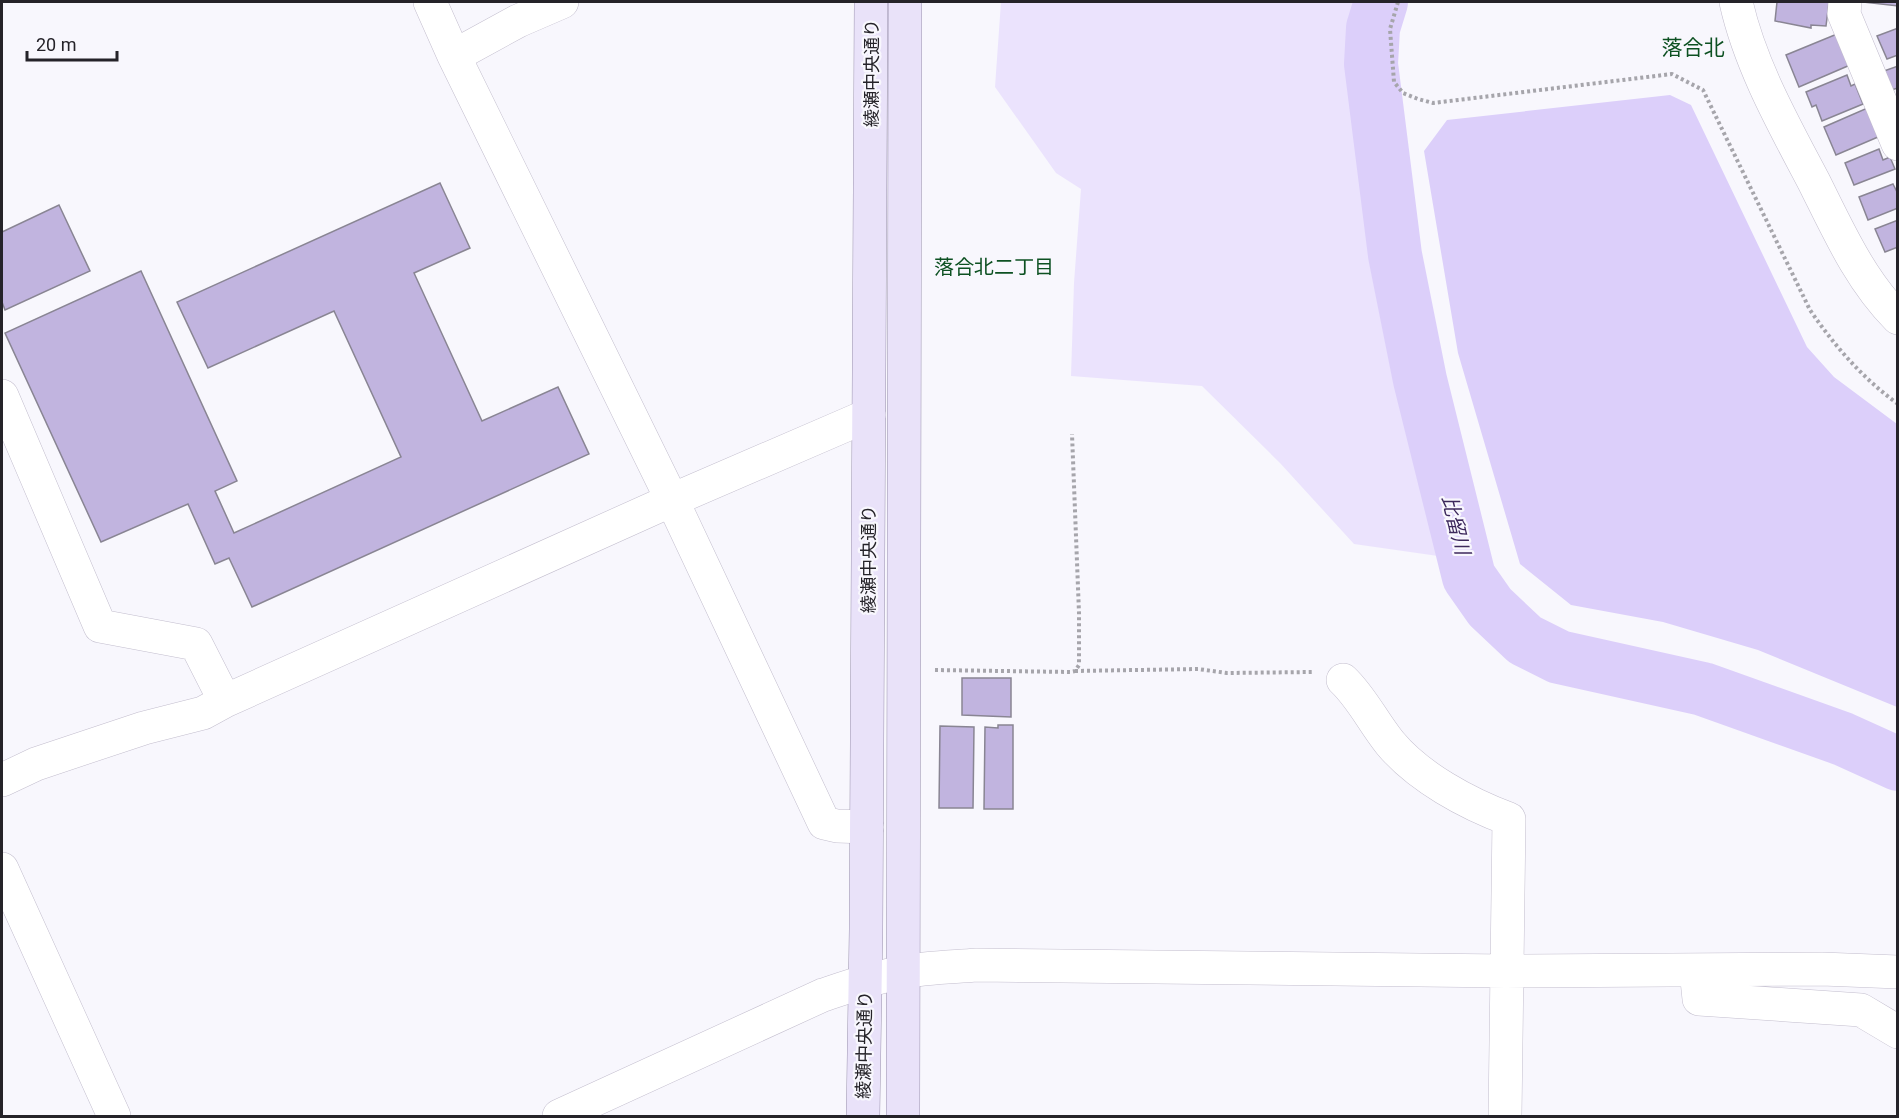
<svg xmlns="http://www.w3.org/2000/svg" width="1899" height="1118" viewBox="0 0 1899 1118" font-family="Roboto,'Noto Sans JP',sans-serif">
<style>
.green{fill:#ebe3fd}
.water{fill:#dccffa}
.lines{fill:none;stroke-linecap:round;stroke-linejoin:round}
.river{stroke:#dccffa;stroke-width:54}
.building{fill:#c1b4df;stroke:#898593;stroke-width:1.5}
.minor-casing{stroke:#c3bece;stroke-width:34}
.major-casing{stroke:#9b93ae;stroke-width:34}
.path{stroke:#a6a5ab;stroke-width:4;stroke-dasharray:3 3;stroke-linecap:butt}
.minor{stroke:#fff;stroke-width:33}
.major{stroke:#e9e2f9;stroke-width:33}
.labels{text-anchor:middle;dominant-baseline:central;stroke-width:4.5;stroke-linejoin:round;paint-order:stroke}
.street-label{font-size:18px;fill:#252329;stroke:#f8f7fd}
.neighbourhood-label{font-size:20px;fill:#0d5122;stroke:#f8f7fd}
.water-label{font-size:20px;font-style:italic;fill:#3c285c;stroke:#f8f7fd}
.quarter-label{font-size:21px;fill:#0d5122;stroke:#f8f7fd}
</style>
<rect width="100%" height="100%" fill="#f8f7fd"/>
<path class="green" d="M1001 2H1362L1349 69 1438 556 1354 544 1280 463 1202 386 1071 376 1074 283 1081 189 1056 173 995 87Z"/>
<path class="water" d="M1670 95 1691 105 1807 347 1834 377 1897 424V707L1758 650 1663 622 1571 605 1520 564 1458 353 1424 151 1447 120Z"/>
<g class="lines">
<path class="river" d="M1381 2 1373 28 1371 64 1395 255 1420 380 1469 577 1490 607 1525 640 1559 657 1703 689 1843 739 1898 764"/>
</g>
<path class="building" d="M1777 2H1829L1826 26 1811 25V28L1775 21Z
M1863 2H1898V6Z
M1898 28V55L1887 59 1877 36Z
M1837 34 1850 65 1799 87 1786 55Z
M1898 66V88L1891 90 1884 71Z
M1847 75 1851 86 1855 84 1863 104 1822 121 1816 105 1812 107 1806 92Z
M1872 106 1878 137 1836 155 1824 127Z
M1879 149 1883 160 1890 157 1895 169 1854 185 1845 163Z
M440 183 470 248 414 273 482 421 558 387 589 454 252 607 229 558 215 564 188 504 101 542 5 333 141 271 237 481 215 491 234 533 401 457 334 311 208 368 177 302Z
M1893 184 1898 194V208L1868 220 1859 197Z
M59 205 90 271 5 310 2 302V232Z
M1898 220V247L1885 252 1875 229Z
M962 678H1011V717L962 715Z
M998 725H1013V809H984L985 727 998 728Z
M940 726 974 727 973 808H939Z"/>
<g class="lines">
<defs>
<path id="minor" d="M430 2 454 56 672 500 824 823 837 826 867 827
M1736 2C1750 65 1784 125 1814 182 1838 230 1860 280 1898 318
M1845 2 1844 14 1898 144
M454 56 518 21 562 2
M2 396 100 626 196 644 225 701
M1343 680C1362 698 1373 722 1390 743 1418 777 1468 804 1509 819L1505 1116
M2 780 36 764 144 728 203 713 225 701 672 500 869 415
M2 869 114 1116
M1696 970 1699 999 1861 1010 1898 1032
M559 1116 823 995C850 986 876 977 903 972 928 967 953 967 977 965L1506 971 1822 969 1898 972"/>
<path id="major" d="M863 1116 866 929 871 2
M903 1116 905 2"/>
</defs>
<use href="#minor" class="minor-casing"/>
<use href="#major" class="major-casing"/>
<path class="path" d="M1398 2 1390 29 1394 82 1403 93 1418 99 1433 103 1672 74 1703 90 1810 310C1834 345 1862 378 1898 404
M935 670 1070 672 1075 671 1079 665V613L1072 434
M1075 671 1198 669 1227 673 1313 672"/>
<use href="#minor" class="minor"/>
<use href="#major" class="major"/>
</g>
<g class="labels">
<g class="street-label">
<text transform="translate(871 73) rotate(-90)">綾瀬中央通り</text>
<text transform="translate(868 559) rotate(-90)">綾瀬中央通り</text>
<text transform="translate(864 1045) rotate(-89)">綾瀬中央通り</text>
</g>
<g class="neighbourhood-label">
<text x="994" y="267">落合北二丁目</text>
</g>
<g class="water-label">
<text transform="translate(1456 525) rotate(76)">比留川</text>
</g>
<g class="quarter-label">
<text x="1693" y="48">落合北</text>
</g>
</g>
<rect width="1899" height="1118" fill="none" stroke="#252329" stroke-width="6"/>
<path d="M27 51v9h90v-9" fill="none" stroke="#252329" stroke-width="3"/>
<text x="36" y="51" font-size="18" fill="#252329" stroke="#f8f7fd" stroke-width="4.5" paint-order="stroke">20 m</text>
</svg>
